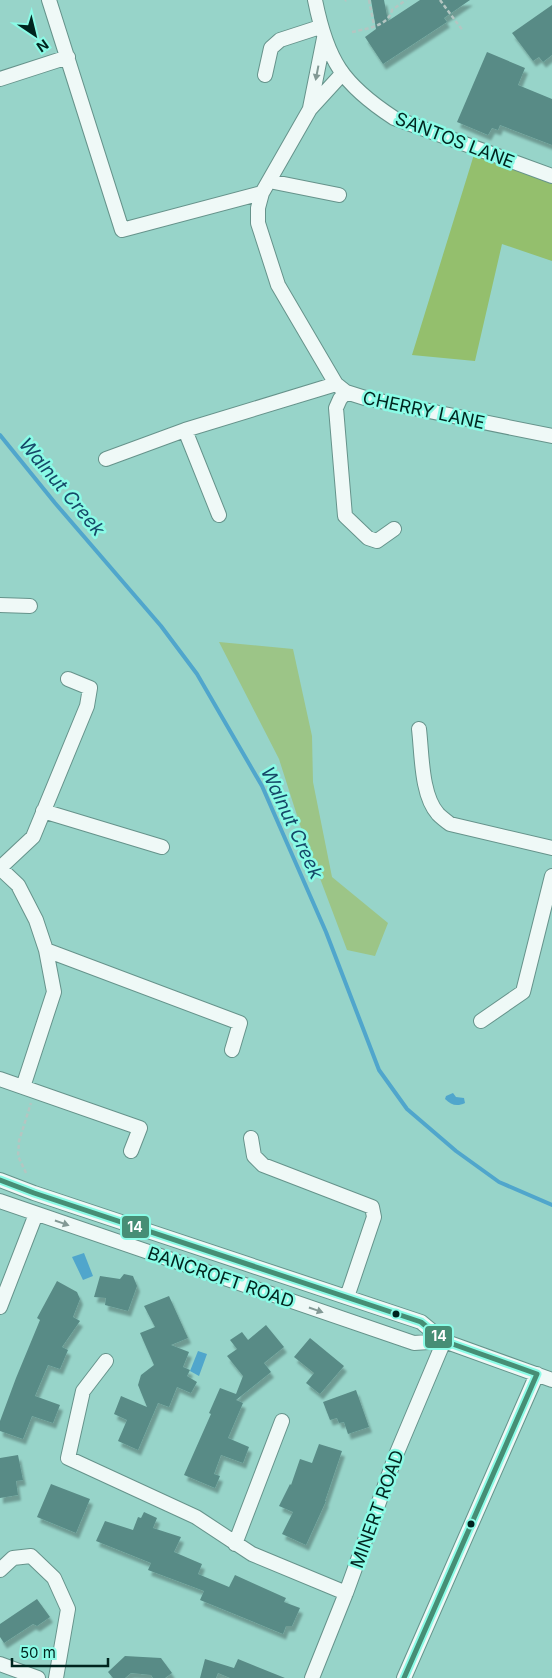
<svg xmlns="http://www.w3.org/2000/svg" width="552" height="1678" viewBox="0 0 552 1678" font-family="Inter,sans-serif">
<style>
.green{fill:#9cc587}
.forest{fill:#94bf6d}
.water{fill:#50a6cc}
.lines{fill:none;stroke-linecap:round;stroke-linejoin:round}
.stream{stroke:#50a6cc;stroke-width:4}
.building{fill:#598b86;filter:url(#shadow)}
.minor-casing{stroke:#66938b;stroke-width:16}
.path{stroke:#b4c6c2;stroke-width:2.5;stroke-dasharray:4 2.5;stroke-linecap:butt}
.minor{stroke:#eff9f7;stroke-width:14}
.bus-1-casing{stroke:#8bfbe6;stroke-width:9}
.bus-1{stroke:#468e75;stroke-width:5}
.oneway{fill:#839995}
.bus-dot{fill:#00241e;stroke:#8bfbe6;stroke-width:2}
.labels{text-anchor:middle;dominant-baseline:central;stroke-width:5;stroke-linejoin:round;paint-order:stroke}
.street-label{font-size:18px;fill:#00241e;stroke:#8bfbe6}
.water-label{font-size:19px;font-style:italic;fill:#164868;stroke:#8bfbe6}
.line-badge{stroke:#8bfbe6;stroke-width:2}
.badge-label{font-size:14px;text-anchor:middle;font-weight:bold;fill:#fff}
</style>
<defs>
<filter id="shadow"><feDropShadow dx="3" dy="5.5" stdDeviation="1" flood-color="#0004"/></filter>
</defs>
<rect width="100%" height="100%" fill="#97d4c9"/>
<path class="green" d="M219 642 293 649 312 736 313 782 332 877 388 923 375 956 347 950 301 828 279 759Z"/>
<path class="forest" d="M476 148 552 176V261L502 244 475 361 412 355Z"/>
<path class="water" d="M453 1093 456 1097 464 1098 465 1103C457 1107 451 1105 445 1099L446 1096Z
M84 1253 93 1276 83 1280 72 1257Z
M198 1351 207 1354 199 1376 190 1371Z"/>
<g class="lines">
<path class="stream" d="M0 435 55 503 161 626 197 674 262 786 326 932 379 1070 407 1109 456 1151 499 1182 552 1205"/>
</g>
<path class="building" d="M371 0H384L388 21 420 0H470L444 18 447 22 383 64 365 37 376 29Z
M552 5V55L543 62 539 57 533 61 512 33Z
M487 52 525 68 518 85 552 99V145L500 125 498 130 492 128 488 135 457 122Z
M124 1274 133 1276 137 1286 128 1311 105 1305 106 1298 94 1297 100 1276 120 1279Z
M57 1281 77 1292 80 1299 73 1317 80 1321 62 1347 68 1350 60 1369 48 1365 35 1396 60 1405 53 1423 32 1416 23 1439 0 1431V1421L16 1378 40 1320 37 1318Z
M169 1296 188 1338 171 1345 189 1352 183 1367 190 1370 187 1376 197 1382 191 1393 177 1387 169 1407 158 1403 138 1450 118 1441 127 1420 114 1414 121 1396 147 1407 138 1385 141 1375 154 1365 140 1333 155 1327 144 1306Z
M266 1325 284 1347 264 1363 271 1372 236 1400 243 1403 228 1438 249 1447 243 1463 221 1455 214 1474 220 1476 215 1488 184 1475 211 1414 209 1413 220 1388 236 1394 243 1376 227 1356 237 1349 230 1340 242 1332 248 1340Z
M310 1338 344 1366 320 1394 306 1383 314 1373 294 1357Z
M356 1390 369 1427 348 1434 344 1422 339 1423 337 1418 330 1420 323 1402Z
M319 1444 342 1451 325 1501H326L306 1545 282 1534 293 1512 279 1506 290 1484 291 1485 300 1459 312 1463Z
M18 1455 23 1480 16 1481 18 1495 0 1498V1458Z
M51 1484 90 1499 76 1533 37 1517Z
M144 1512 157 1518 153 1528 181 1537 174 1552 202 1564 198 1574 229 1587 235 1575 286 1598 284 1602 300 1608 292 1626H286L283 1634 200 1600 204 1591 148 1570 151 1563 96 1541 105 1521 133 1530 138 1517 141 1518Z
M37 1599 50 1617 37 1626 33 1624 4 1643 0 1637V1624Z
M125 1656 161 1658 172 1673 165 1678H153L151 1675 131 1673 125 1678H113L108 1672Z
M205 1659 234 1668 238 1659 285 1678H230L218 1673 216 1678H200Z"/>
<g class="lines">
<defs>
<path id="minor" d="M49 0 122 230 262 193
M315 0C327 60 342 84 394 118L552 176
M342 74 310 109 262 193 258 208V223L278 285 336 384 346 392 365 398 552 436
M265 75 271 48 280 40 320 27
M0 79 68 57
M310 108 324 38
M269 181 339 195
M346 392 340 399 336 408 345 516 368 538 377 541 394 529
M185 430 219 515
M106 459 185 430 336 384
M0 605 30 606
M419 729C422 754 421 795 438 814 442 818 446 821 450 824L552 848
M43 811 162 847
M0 868 18 885 36 920 46 950 54 992 23 1087
M0 868 33 837 87 706 90 688 68 679
M46 950 240 1023 232 1050
M481 1021 523 992 552 876
M0 1079 140 1128 131 1151
M251 1138 254 1156 263 1165 372 1207 374 1217 347 1297
M0 1180 34 1193 421 1322 444 1341 552 1380
M0 1201 414 1343 444 1341
M0 1307 36 1214
M106 1361 83 1391 68 1458 196 1517 252 1554 346 1593
M235 1544 282 1421
M0 1570 13 1558 31 1556 54 1578 68 1609 56 1678
M0 1664 38 1678
M312 1678 346 1593 396 1455 444 1341
M404 1678 537 1374"/>
</defs>
<use href="#minor" class="minor-casing"/>
<path class="path" d="M369 0 374 25
M440 0 463 31
M345 1 346 0
M352 32C365 29 389 26 392 10L406 0
M26 1173 18 1156 19 1141 31 1103"/>
<use href="#minor" class="minor"/>
<defs>
<path id="bus-1" d="M0 1180 34 1193 421 1322 444 1341 537 1374
M404 1678 537 1374"/>
</defs>
<use href="#bus-1" class="bus-1-casing"/>
<use href="#bus-1" class="bus-1"/>
</g>
<defs><path id="oneway-solid" d="M-6-.8H1V-3.2L6.5 0L1 3.2V.8H-6Z" transform="scale(1.25)"/></defs>
<g class="oneway">
<use href="#oneway-solid" transform="translate(317 73) rotate(101)"/>
<use href="#oneway-solid" transform="translate(62 1223) rotate(19)"/>
<use href="#oneway-solid" transform="translate(316 1310) rotate(19)"/>
</g>
<g class="bus-dot">
<circle cx="396" cy="1314" r="4.5"/>
<circle cx="471" cy="1524" r="4.5"/>
</g>
<g class="labels">
<g class="street-label">
<text transform="translate(455 140) rotate(21)">SANTOS LANE</text>
<text transform="translate(424 410) rotate(12)">CHERRY LANE</text>
<text transform="translate(221 1277) rotate(19)">BANCROFT ROAD</text>
<text transform="translate(377 1509) rotate(-70)">MINERT ROAD</text>
</g>
<g class="water-label">
<text transform="translate(62 487) rotate(50)">Walnut Creek</text>
<text transform="translate(292 823) rotate(65)">Walnut Creek</text>
</g>
</g>
<g class="line-badge">
<rect x="121" y="1215" width="29" height="24" rx="5" fill="#468e75"/>
<rect x="424" y="1325" width="29" height="24" rx="5" fill="#468e75"/>
</g>
<g class="badge-label">
<text x="135" y="1232">14</text>
<text x="439" y="1341">14</text>
</g>
<g transform="translate(35 35) rotate(145)" stroke="#8bfbe6" stroke-width="4" paint-order="stroke">
<path d="M0-4L9 19L0 12L-9 19Z" fill="#00241e"/>
<text y="-8" font-size="14" font-weight="bold" text-anchor="middle" fill="#00241e">N</text>
</g>
<path d="M12 1658v8h96v-8" fill="none" stroke="#00241e" stroke-width="2.5"/>
<text x="20" y="1658" font-size="15" fill="#00241e" stroke="#8bfbe6" stroke-width="4" paint-order="stroke">50 m</text>
</svg>
